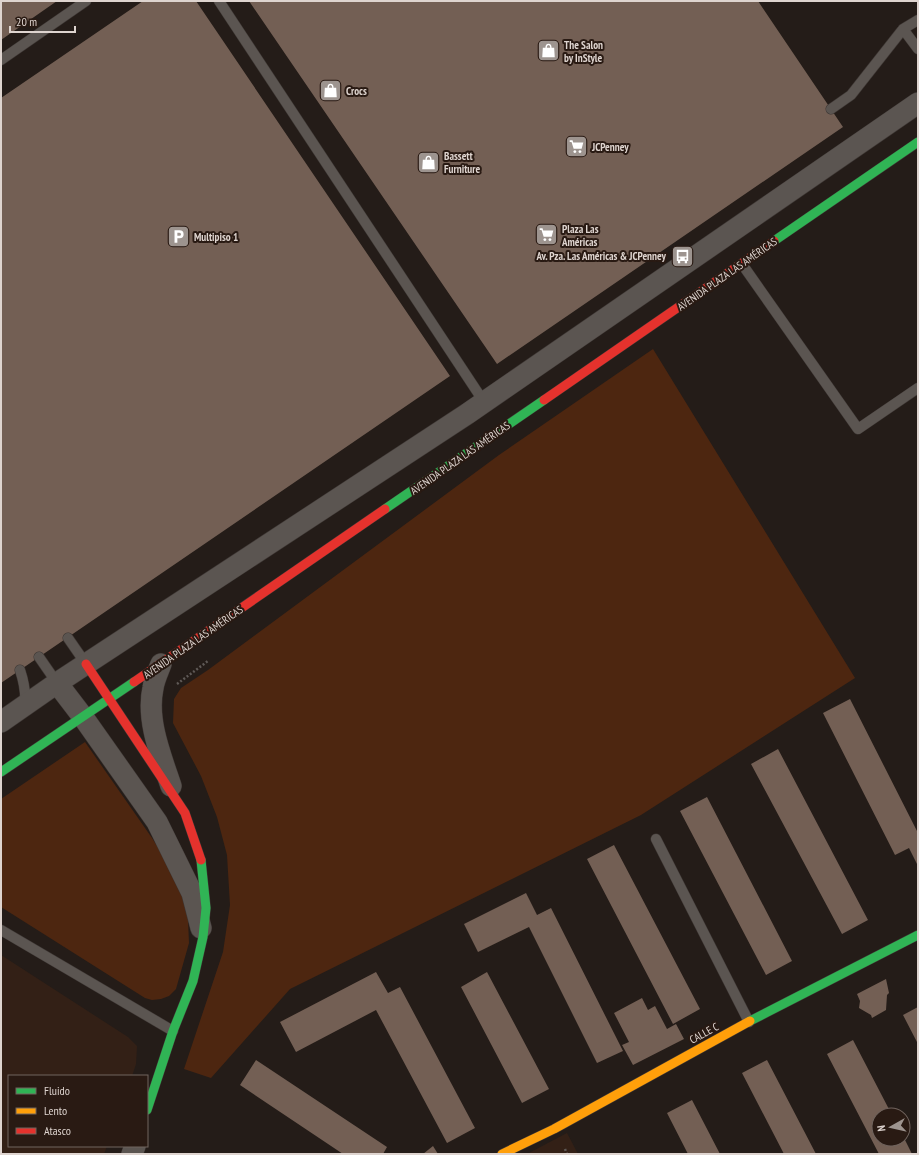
<svg xmlns="http://www.w3.org/2000/svg" width="919" height="1155" viewBox="0 0 919 1155" font-family="'PT Sans Narrow',sans-serif">
<style>
.built{fill:#332016}
.green{fill:#4d2610}
.building{fill:#735f54}
.lines{fill:none;stroke-linecap:round;stroke-linejoin:round}
.lane-casing{stroke:#3f3835;stroke-width:11}
.street-casing{stroke:#3f3835;stroke-width:22}
.fast-casing{stroke:#3f3835;stroke-width:10}
.slow-casing{stroke:#3f3835;stroke-width:10}
.jam-casing{stroke:#3f3835;stroke-width:10}
.path{stroke:#5f5956;stroke-width:2.5;stroke-dasharray:2 2;stroke-linecap:butt}
.lane{stroke:#5b5551;stroke-width:10}
.street{stroke:#5b5551;stroke-width:21}
.fast{stroke:#30b455;stroke-width:9}
.slow{stroke:#ff9f0a;stroke-width:9}
.jam{stroke:#e5322d;stroke-width:9}
.labels{text-anchor:middle;dominant-baseline:central;stroke-width:4;stroke-linejoin:round;paint-order:stroke}
.poi-label{font-size:11px;font-weight:bold;fill:#ded4cf;stroke:#291a13;text-anchor:start}
.street-label{font-size:11px;fill:#ded4cf;stroke:#291a13}
</style>
<rect width="100%" height="100%" fill="#241c18"/>
<path class="built" d="M1 955 128 1037 137 1046 136 1064 132 1076H9V1146H107L104 1154H1Z
M567 1133 578 1154H527Z"/>
<path class="green" d="M653 349 855 678 641 815 290 989 211 1078 184 1069 223 952 230 905 227 855 217 817 201 776 173 723 174 699 181 688 208 670 499 455Z
M85 742 152 838 176 876 182 895 188 919 189 943 176 989 169 996 161 999 152 1000 145 998 1 907V799Z"/>
<path class="building" d="M1 1H57L1 40Z
M143 1H196L450 376 1 683V98Z
M249 1H758L843 127 497 364Z
M850 699 918 833V866L909 848 895 855 823 713Z
M778 749 868 920 842 934 751 764Z
M707 797 792 961 766 975 680 811Z
M614 845 700 1009 673 1024 587 859Z
M526 893 537 915 551 908 623 1051 597 1063 529 927 478 952 464 924Z
M376 972 388 993 400 987 475 1128 447 1143 376 1010 296 1052 280 1022Z
M487 972 549 1089 522 1103 461 987Z
M886 979 889 993 887 995 886 1010 872 1018 871 1015 859 1008 860 1001 857 994Z
M642 998 648 1010 655 1006 667 1029 676 1024 684 1039 633 1065 622 1045 629 1042 614 1013Z
M918 1007V1044L903 1015Z
M853 1040 892 1115H879V1139H903V1136L912 1154H879L827 1054Z
M256 1060 387 1147 383 1154H343L240 1085Z
M767 1060 816 1154H784L742 1073Z
M692 1100 720 1154H688L667 1113Z
M433 1146 438 1154H423Z"/>
<g class="lines">
<defs>
<path id="lane" d="M219 1 484 402
M903 29 918 49
M1 60 86 1
M831 109 851 95 903 29 918 20
M742 264 858 429 918 388
M68 638 86 664
M39 657 57 683
M20 670C24 682 26 693 25 705
M656 839 749 1022
M1 930 173 1031"/>
<path id="street" d="M161 664C158 672 154 680 153 688 146 720 161 756 171 786
M57 683 83 717 157 822 192 893 201 928
M1 722 57 683 467 414 918 103
M132 1154 135 1146"/>
<path id="fast" d="M774 241 918 142
M385 509 544 400
M1 772 134 682
M750 1021 918 935
M147 1110 173 1031 193 981 203 937 206 908 201 860"/>
<path id="slow" d="M502 1154 554 1129 750 1021"/>
<path id="jam" d="M544 400 774 241
M86 664 185 813 201 860
M134 682 385 509"/>
</defs>
<use href="#lane" class="lane-casing"/>
<use href="#street" class="street-casing"/>
<use href="#fast" class="fast-casing"/>
<use href="#slow" class="slow-casing"/>
<use href="#jam" class="jam-casing"/>
<path class="path" d="M177 684 208 661
M565 1149 567 1154"/>
<use href="#lane" class="lane"/>
<use href="#street" class="street"/>
<use href="#fast" class="fast"/>
<use href="#slow" class="slow"/>
<use href="#jam" class="jam"/>
</g>
<defs>
<symbol id="shop-square" viewBox="-11 -11 22 22"><rect x="-9" y="-9" width="18" height="18" rx="4" fill="#9d948f" stroke="#291a13"/><path d="M-5-2.5h2.3a2.7 3.5 0 0 1 5.4 0H5L5.5 6h-11ZM-1.5-2.5h3a1.5 2.3 0 0 0-3 0Z" fill="#fff"/></symbol>
<symbol id="supermarket-square" viewBox="-11 -11 22 22"><rect x="-9" y="-9" width="18" height="18" rx="4" fill="#9d948f" stroke="#291a13"/><path d="M-6-5.5h2.5l.6 2H6L4.5 2H-2.5L-4.4-4H-6ZM-1.5 3.2a1.3 1.3 0 1 0 .1 0ZM3 3.2a1.3 1.3 0 1 0 .1 0Z" fill="#fff"/></symbol>
<symbol id="parking-square" viewBox="-11 -11 22 22"><rect x="-9" y="-9" width="18" height="18" rx="4" fill="#9d948f" stroke="#291a13"/><path d="M-3.5-5.5H1a3.5 3.5 0 0 1 0 7H-1V5.5H-3.5ZM-1-3.4V-.6H.8a1.4 1.4 0 0 0 0-2.8Z" fill="#fff"/></symbol>
<symbol id="bus-square" viewBox="-11 -11 22 22"><rect x="-9" y="-9" width="18" height="18" rx="4" fill="#9d948f" stroke="#291a13"/><path d="M-5-6H5V4H4V6H2V4H-2V6H-4V4H-5ZM-3.5-4V0h7V-4ZM-3.5 1.2v1.5H-2V1.2ZM2 1.2v1.5H3.5V1.2Z" fill="#fff"/></symbol>
</defs>
<g fill-rule="evenodd">
<use href="#shop-square" x="536" y="38" width="25" height="25"/>
<use href="#shop-square" x="318" y="78" width="25" height="25"/>
<use href="#supermarket-square" x="564" y="134" width="25" height="25"/>
<use href="#shop-square" x="416" y="150" width="25" height="25"/>
<use href="#supermarket-square" x="534" y="222" width="25" height="25"/>
<use href="#parking-square" x="166" y="224" width="25" height="25"/>
<use href="#bus-square" x="670" y="244" width="25" height="25"/>
</g>
<g class="labels">
<g class="poi-label">
<text x="564" y="45">The Salon<tspan x="564" dy="13">by InStyle</tspan></text>
<text x="346" y="91">Crocs</text>
<text x="592" y="147">JCPenney</text>
<text x="444" y="156">Bassett<tspan x="444" dy="13">Furniture</tspan></text>
<text x="562" y="229">Plaza Las<tspan x="562" dy="13">Américas</tspan></text>
<text x="194" y="237">Multipiso 1</text>
<text x="666" y="256" text-anchor="end">Av. Pza. Las Américas &amp; JCPenney</text>
</g>
<g class="street-label">
<text transform="translate(727 274) rotate(-35)">AVENIDA PLAZA LAS AMÉRICAS</text>
<text transform="translate(460 458) rotate(-35)">AVENIDA PLAZA LAS AMÉRICAS</text>
<text transform="translate(193 642) rotate(-35)">AVENIDA PLAZA LAS AMÉRICAS</text>
<text transform="translate(704 1033) rotate(-29)">CALLE C</text>
</g>
</g>
<rect width="919" height="1155" fill="none" stroke="#ded4cf" stroke-width="4"/>
<rect x="8" y="1075" width="140" height="72" fill="#291a13" stroke="#71645e"/>
<rect x="16" y="1088" width="20" height="6" fill="#30b455" stroke="#71645e"/>
<text x="44" y="1095" font-size="12" fill="#ded4cf">Fluido</text>
<rect x="16" y="1108" width="20" height="6" fill="#ff9f0a" stroke="#71645e"/>
<text x="44" y="1115" font-size="12" fill="#ded4cf">Lento</text>
<rect x="16" y="1128" width="20" height="6" fill="#e5322d" stroke="#71645e"/>
<text x="44" y="1135" font-size="12" fill="#ded4cf">Atasco</text>
<g transform="translate(891 1127) rotate(262)"><circle r="19" fill="#291a13" stroke="#71645e"/>
<path d="M0-3L7 15L0 10L-7 15Z" fill="#9d948f"/>
<text y="-6" font-size="11" font-weight="bold" text-anchor="middle" fill="#ded4cf">N</text>
</g>
<path d="M10 26v6h65v-6" fill="none" stroke="#ded4cf" stroke-width="2"/>
<text x="16" y="26" font-size="12" fill="#ded4cf" stroke="#291a13" stroke-width="3" paint-order="stroke">20 m</text>
</svg>
